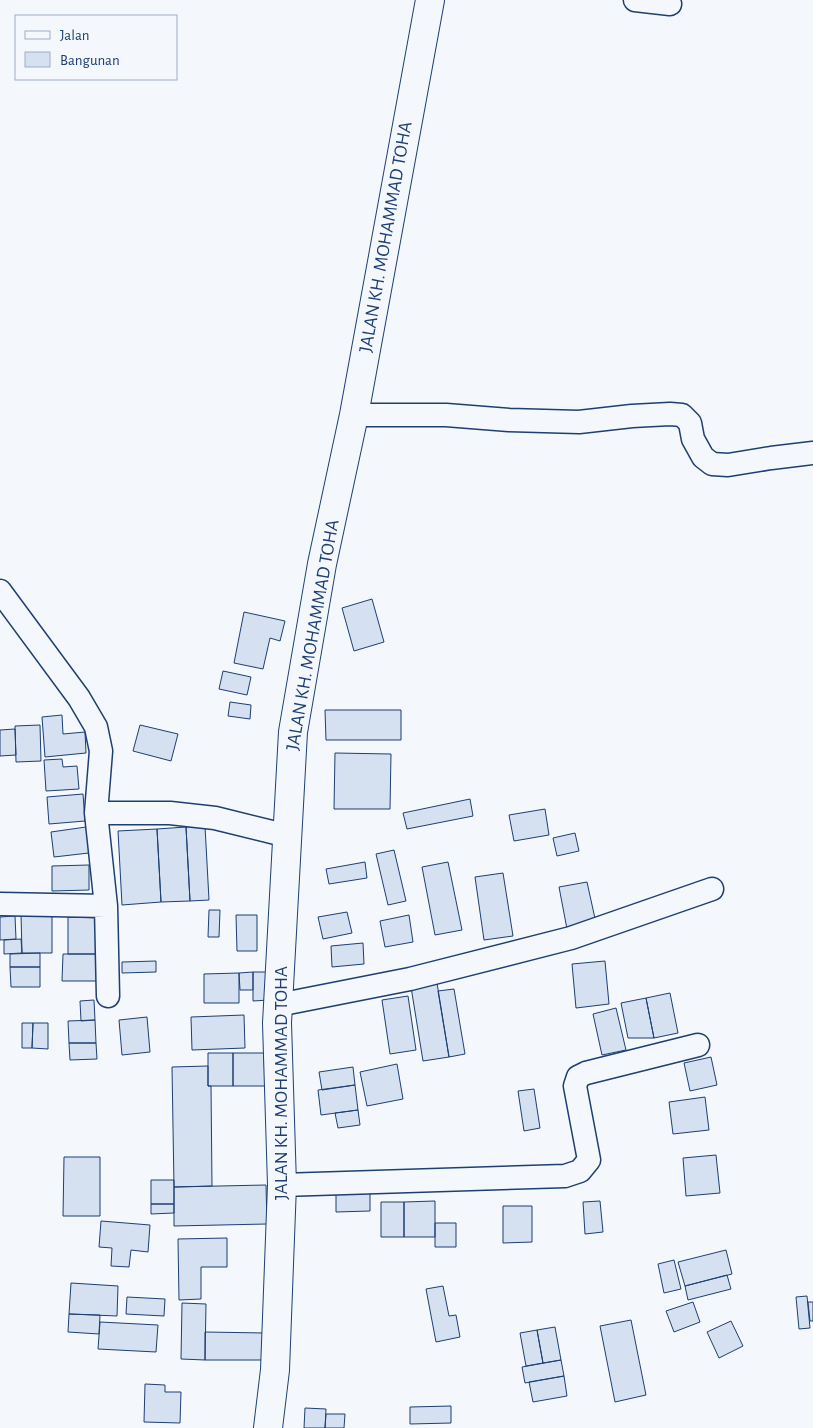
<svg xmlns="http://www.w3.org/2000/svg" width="813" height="1428" viewBox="0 0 813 1428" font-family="'Alegreya Sans',sans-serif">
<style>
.building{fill:#d5e0f0;stroke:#1d3f73}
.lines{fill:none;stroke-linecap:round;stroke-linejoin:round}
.minor-casing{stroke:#1d3f73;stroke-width:25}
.tertiary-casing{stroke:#1d3f73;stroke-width:30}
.minor{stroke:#f4f7fb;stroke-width:22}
.tertiary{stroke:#f4f7fb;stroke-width:28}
.labels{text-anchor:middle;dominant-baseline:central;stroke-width:4;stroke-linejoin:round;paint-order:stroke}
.street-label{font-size:19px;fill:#1d3f73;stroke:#f4f7fb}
</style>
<rect width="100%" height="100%" fill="#f4f7fb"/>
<path class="building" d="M372 599 384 642 354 651 342 608Z
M244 612 285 621 280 641 270 638 263 669 234 663Z
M223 671 251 677 247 695 219 689Z
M230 702 251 705 250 719 228 716Z
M325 710H401V740H326Z
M62 715 63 734 85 732 86 753 45 757 42 717Z
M40 725 41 761 16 762 15 726Z
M140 725 178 734 171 761 133 751Z
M15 729 16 755 0 756V730Z
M335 753 391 754 390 809H334Z
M62 759 63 767 77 766 79 789 46 791 44 760Z
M83 794 85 821 49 824 47 797Z
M470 799 473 816 407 829 403 813Z
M545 809 549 835 514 841 509 815Z
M205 826 209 900 190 901 186 827Z
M86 827 89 853 54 857 51 832Z
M186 827 190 901 161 902 157 829Z
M157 829 161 902 122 905 118 831Z
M575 833 579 851 557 856 553 838Z
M394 850 406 901 388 905 376 854Z
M365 862 367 878 329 884 326 869Z
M448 862 462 930 435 935 422 867Z
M89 865V890L52 891V866Z
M503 873 513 936 484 940 475 877Z
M587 882 596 923 567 929 559 887Z
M209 910H220L219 937H208Z
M347 912 352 933 323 939 318 917Z
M21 914H52V953H22Z
M236 915H257V951H237Z
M409 915 413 942 385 947 380 921Z
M15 916 16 939 0 940V917Z
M68 917 102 918 101 954H68Z
M21 939 22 953 4 954V940Z
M363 943 364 964 332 967 331 946Z
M40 953V967H10V954Z
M63 954H101V981H62Z
M156 961V972L122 973V962Z
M605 961 609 1004 576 1008 572 964Z
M10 967H40V987H11Z
M253 972H268L269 1000 253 1001Z
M253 972V990H240L239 973Z
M239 973V1003H204V974Z
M437 983 449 1057 423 1061 411 987Z
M454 989 465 1054 449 1057 438 991Z
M670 993 678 1033 654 1038 646 998Z
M408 996 416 1050 390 1054 382 1000Z
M646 998 654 1038H628L621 1003Z
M94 1000 95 1020 81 1021 80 1001Z
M616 1008 626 1050 602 1055 593 1014Z
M244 1015 245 1048 192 1050 191 1017Z
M147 1017 150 1052 122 1055 119 1020Z
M95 1020 96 1043H69L68 1021Z
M22 1023H33L32 1048H22Z
M33 1023H48V1049L32 1048Z
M69 1043H96L97 1059 70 1060Z
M208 1053H233V1086H208Z
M233 1053H264L265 1086H233Z
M711 1057 717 1085 690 1091 684 1063Z
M397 1064 403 1099 367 1106 360 1072Z
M208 1066V1086H211L212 1186 174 1187 172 1067Z
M353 1067 355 1085 322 1090 319 1072Z
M355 1085 358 1110 321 1115 318 1090Z
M534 1089 540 1128 524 1131 518 1091Z
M705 1097 709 1130 673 1134 669 1102Z
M358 1110 360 1125 338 1128 335 1113Z
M716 1155 720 1193 686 1196 683 1158Z
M64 1157H100V1216H63Z
M151 1180H174V1204H151Z
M266 1185 267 1224 174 1226V1187Z
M336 1189H370V1211L336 1212Z
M435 1201V1237H404V1202Z
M600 1201 603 1232 585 1234 583 1202Z
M381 1202H404V1237H381Z
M151 1204H174V1213L151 1214Z
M503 1206H532V1242L503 1243Z
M101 1221 150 1225 148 1252 131 1250 129 1267 111 1266 112 1248 99 1247Z
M435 1223H456V1247H435Z
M227 1238V1267H201V1299L179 1300 178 1239Z
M726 1250 732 1274 685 1286 678 1262Z
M674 1260 681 1289 664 1293 658 1264Z
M727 1275 731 1289 688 1300 685 1286Z
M71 1283 118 1286 117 1316 69 1314Z
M443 1286 449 1316 456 1315 460 1337 436 1342 426 1289Z
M807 1296 810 1328 799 1329 796 1297Z
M127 1297 165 1299 164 1316 126 1314Z
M693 1302 700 1322 674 1332 666 1311Z
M808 1302H813V1321H810Z
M182 1303 206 1304 205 1360 181 1359Z
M69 1314 100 1315 99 1334 68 1332Z
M631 1320 646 1395 615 1402 600 1326Z
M731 1321 743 1346 719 1358 707 1332Z
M100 1322 158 1325 156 1352 98 1349Z
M555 1327 561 1360 543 1363 537 1330Z
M537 1330 543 1363 526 1366 520 1333Z
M205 1332 265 1333V1360H205Z
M561 1360 564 1376 525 1383 522 1367Z
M564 1376 567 1396 533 1402 529 1382Z
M145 1384 165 1385V1392H181L180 1423 144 1422Z
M451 1406V1423L410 1424V1407Z
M305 1408 326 1409 325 1428H304Z
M326 1414H345L344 1428H325Z"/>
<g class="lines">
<defs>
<path id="minor" d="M635 0 670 4
M354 415H446L509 420 579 422 632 416 670 414 682 415 690 423 693 439 703 457 712 464 728 465 771 458 813 453
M0 591 79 698 96 727 101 751 96 813H170L215 818 288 836
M96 813 106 906 108 996
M0 904 106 906
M278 1005 410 979 571 938 712 889
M282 1185 565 1176 580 1171 589 1160 575 1086 578 1077 586 1073 698 1045"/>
<path id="tertiary" d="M268 1428 275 1370 282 1185 277 1023 293 732 322 564 354 415 430 0"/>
</defs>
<use href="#minor" class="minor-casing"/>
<use href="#tertiary" class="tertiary-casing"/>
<use href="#minor" class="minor"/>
<use href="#tertiary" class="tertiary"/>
</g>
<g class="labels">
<g class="street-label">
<text transform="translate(386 237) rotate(-80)">JALAN KH. MOHAMMAD TOHA</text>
<text transform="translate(313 635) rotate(-80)">JALAN KH. MOHAMMAD TOHA</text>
<text transform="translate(281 1083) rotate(-90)">JALAN KH. MOHAMMAD TOHA</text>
</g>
</g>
<rect x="15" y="15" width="162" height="65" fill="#f4f7fb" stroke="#9eadc5"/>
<rect x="25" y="31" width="25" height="8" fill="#f4f7fb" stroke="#9eadc5"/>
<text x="60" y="40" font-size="15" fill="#1d3f73">Jalan</text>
<rect x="25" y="52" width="25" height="15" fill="#d5e0f0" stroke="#9eadc5"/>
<text x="60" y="65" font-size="15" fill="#1d3f73">Bangunan</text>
</svg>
